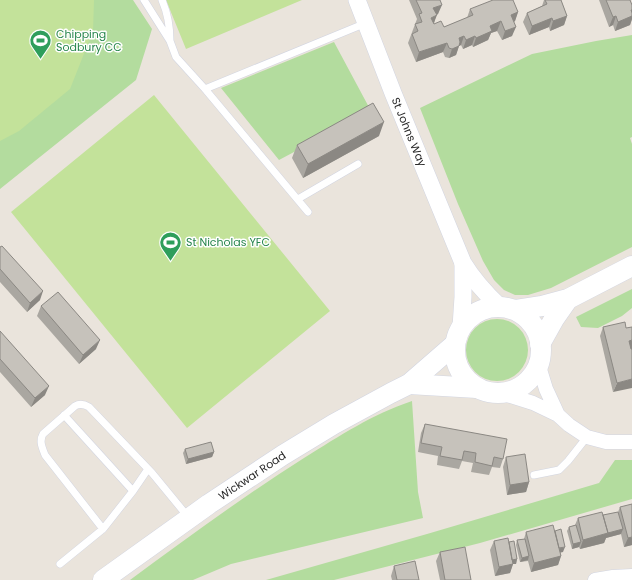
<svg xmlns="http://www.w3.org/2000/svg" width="632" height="580" viewBox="0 0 632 580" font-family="Poppins,sans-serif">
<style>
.green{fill:#b3dc9e}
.pitch{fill:#c3e29a}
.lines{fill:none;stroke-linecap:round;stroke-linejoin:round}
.service-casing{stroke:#d2d5e1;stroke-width:8}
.minor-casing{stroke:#d2d5e1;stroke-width:15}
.tertiary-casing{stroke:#d2d5e1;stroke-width:18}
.secondary-casing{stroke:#d2d5e1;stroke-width:21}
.service{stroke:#fff;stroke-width:7}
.minor{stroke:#fff;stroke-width:14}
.tertiary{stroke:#fff;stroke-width:17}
.secondary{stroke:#fff;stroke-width:20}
.wall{fill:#aaa7a1}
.shaded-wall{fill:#8b8883}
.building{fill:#c6c2bb;stroke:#8b8883}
.labels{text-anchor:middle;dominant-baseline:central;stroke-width:3;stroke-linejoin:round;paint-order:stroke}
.leisure-label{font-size:11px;fill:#27864d;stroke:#fff;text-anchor:start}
.street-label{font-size:11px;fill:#292929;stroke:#fff}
</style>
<rect width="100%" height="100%" fill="#eae4dc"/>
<path class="green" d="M0 0H133L152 29 136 80 0 189Z
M632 35V137L630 138 632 144V247L551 288 528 295H515L504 290 494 280 483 261 458 204 420 108 532 54 596 41Z
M334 42 371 111 279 160 221 88Z
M632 289V308L622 316 598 328 581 327 576 317Z
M466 350a31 31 0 1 1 62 0a31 31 0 1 1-62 0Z
M412 401 418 492 423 518 231 564 193 580H130C187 538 244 496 304 458 341 435 371 415 412 401Z
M615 460H632V499L480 543 334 580H266L427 534 599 483Z"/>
<path class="pitch" d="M0 0H94L93 31 70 89 19 131 0 141Z
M166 0H302L186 49Z
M154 95 330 311 187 428 11 212Z"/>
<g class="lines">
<defs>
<path id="service" d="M144 0 170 41C170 26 168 14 162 0
M170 41 176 57 205 89 308 212
M205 89 366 23
M298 199 358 164
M64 415 133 491
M148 469 133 491 103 529 45 455C42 447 39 441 43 434L75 406C80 403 84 404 89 407L152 473 189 518
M534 475 559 470 568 461 587 437
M60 564 103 529"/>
<path id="minor" d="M538 363 546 389 558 415
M501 393 533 403 558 415 569 425 587 437 606 442H632
M595 580 613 577 632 576"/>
<g id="tertiary">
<path id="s1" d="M357 0 393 93 463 263C474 281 484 292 499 306"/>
<path d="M461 327 463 297V264"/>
</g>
<g id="secondary">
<circle cx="498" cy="350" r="43"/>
<path d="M516 310 542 306 568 299 632 266"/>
<path d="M540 344 554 319 568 299"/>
<path d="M409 384 477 388"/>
<path id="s2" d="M103 580 209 504 283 455 334 424 391 393 409 384 455 344"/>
</g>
</defs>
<use href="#service" class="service-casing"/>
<use href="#minor" class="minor-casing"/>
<use href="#tertiary" class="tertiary-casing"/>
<use href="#secondary" class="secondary-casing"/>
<use href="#service" class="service"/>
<use href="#minor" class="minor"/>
<use href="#tertiary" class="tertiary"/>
<use href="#secondary" class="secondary"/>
</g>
<path class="wall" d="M409 0H440L438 14 436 15 434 24 444 27 467 18 470 9 518 12 515 21 514 22 512 36 502 40 497 31 491 33 488 40 473 47 472 45 463 49 461 45 459 46 456 55 449 58 445 57 443 52 416 62 408 43 417 19Z
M544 0H561L567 16 564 25 550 31 549 27 529 35 523 22 527 13 542 6Z
M599 0H630L632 5V19L630 25 615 31 613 25 609 27Z
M379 136 303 178 292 158 297 145Z
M0 247 40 300 27 312 0 282Z
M41 306 96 349 79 364 37 316Z
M603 327 626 328 632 349 613 392 600 336Z
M0 331 45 395 31 407 0 372Z
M425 424 503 459 500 468 492 467 489 475 471 472 473 463 462 461 459 469 437 465 438 456 418 452 421 433Z
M185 449 214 452 212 457 186 464 183 453Z
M506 457 529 482 526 492 507 495 503 467Z
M620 507 632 545 624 547 621 534 606 538 604 543 580 549 579 547 572 549 567 531 569 527 575 525 578 518 603 515 618 512Z
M555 531 563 552H560L561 556 558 565 531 572 528 561 520 562 516 545 517 540 524 539 526 532Z
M494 541 509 542 517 559 516 564H513L510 573 495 576 490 550Z
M440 552 471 580H440L436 561Z
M394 566 419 580H392L391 576Z"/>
<path class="shaded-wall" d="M442 5 438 14 430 17 433 8Z
M631 10H632V19L630 25 615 31 618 22Z
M518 12 515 21 507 25 511 15Z
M437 15 433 25 431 18Z
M567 16 564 25 550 31 553 21Z
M616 16 613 25 609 27 613 17Z
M552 18 549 27 529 35 532 26Z
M501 21 497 31 491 33 488 40 473 47 476 38 490 26Z
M516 27 512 36 502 40 505 31Z
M464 36 461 45 455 48 459 38Z
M475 36 472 45 463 49 466 40Z
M447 43 443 52 416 62 419 52Z
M459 46 456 55 449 58 452 49Z
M384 122 379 136 303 178 308 164Z
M43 291 40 300 27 312 30 303Z
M100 340 96 349 79 364 83 355Z
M632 340V349L626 350 629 341Z
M632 379V388L613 392 617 383Z
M49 386 45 395 31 407 35 398Z
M214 452 212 457 186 464 188 459Z
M529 482 526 492 507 495 510 485Z
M623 529 621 534 606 538 604 543 580 549 583 540Z
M632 537V545L624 547 628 538Z
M581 542 579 547 572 549 573 544Z
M565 547 563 552 555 554 557 549Z
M529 556 528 560 520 562 522 558Z
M561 556 558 565 531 572 534 563Z
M517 559 516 564H513L510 573 495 576 499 567 510 560Z"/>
<path class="building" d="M416 0H440L442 5 433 8 437 15 431 18 434 24 441 21 444 27 473 15 470 9 493 0H513L518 12 511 15 516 27 505 31 501 21 490 26 492 31 476 38 475 36 466 40 464 36 459 38 460 42 459 46 452 49 449 48 447 43 419 52 412 34 418 31 415 24 422 22 419 14 422 13Z
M545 0H561L567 16 553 21 552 18 532 26 527 13 547 4Z
M606 0H630L632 5V10H631L632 13V16L618 22 616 16 613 17Z
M373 103 384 122 308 164 297 145Z
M2 246 43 291 30 303 0 269V247Z
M58 292 100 340 83 355 41 306Z
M625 322 626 328 632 327V340L629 341 631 349H632V379L617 383 603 327Z
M0 331 49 386 35 398 0 359Z
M425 424 507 439 503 459 494 457 492 466 475 462 476 453 464 451 462 460 440 456 442 447 421 443Z
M211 442 214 452 188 459 185 449Z
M525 454 529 482 510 485 506 457Z
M632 504V537L628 538 620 507Z
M602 512 608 533 583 540 578 518Z
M618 512 623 529 608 533 603 515Z
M553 525 561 556 534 563 526 532Z
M576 525 581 542 573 544 569 527Z
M561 529 565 547 559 548 555 531Z
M508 538 513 564 499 567 494 541Z
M525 539 529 556 522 558 517 540Z
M514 541 517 559 512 560 509 542Z
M465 547 471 580H445L440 552Z
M415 561 419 580H397L394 566Z"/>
<defs>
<symbol id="stadium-pin" viewBox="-11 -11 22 30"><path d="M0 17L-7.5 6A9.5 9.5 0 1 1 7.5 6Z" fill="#2e9e5b" stroke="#fff"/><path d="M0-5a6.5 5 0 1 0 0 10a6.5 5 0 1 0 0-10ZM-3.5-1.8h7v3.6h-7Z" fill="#fff"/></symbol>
</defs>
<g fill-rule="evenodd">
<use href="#stadium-pin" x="28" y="28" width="25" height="34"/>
<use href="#stadium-pin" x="158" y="230" width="25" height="34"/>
</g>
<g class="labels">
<g class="leisure-label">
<text x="56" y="34">Chipping<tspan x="56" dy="13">Sodbury CC</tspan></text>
<text x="186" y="242">St Nicholas YFC</text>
</g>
<g class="street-label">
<text stroke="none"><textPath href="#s1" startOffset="142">St Johns Way</textPath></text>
<text stroke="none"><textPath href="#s2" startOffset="182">Wickwar Road</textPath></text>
</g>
</g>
</svg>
